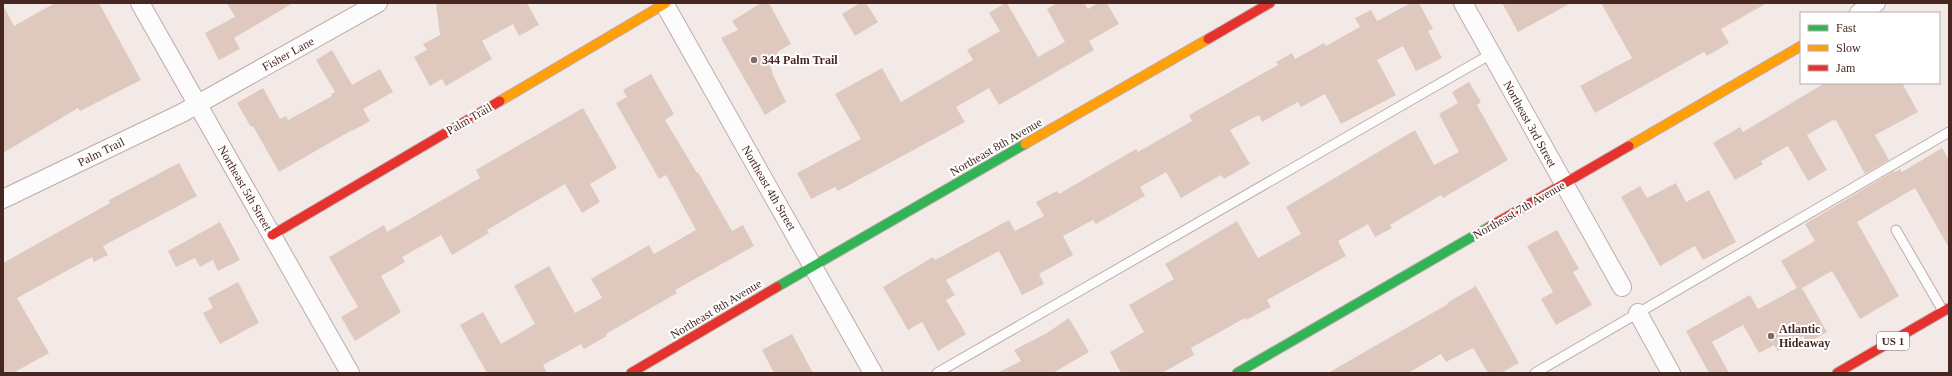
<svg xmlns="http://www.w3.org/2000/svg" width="1952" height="376" viewBox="0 0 1952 376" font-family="'Times New Roman',serif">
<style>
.building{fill:#dfc9be}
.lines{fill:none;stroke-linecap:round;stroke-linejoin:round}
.lane-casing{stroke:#bfaba8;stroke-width:11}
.street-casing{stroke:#bfaba8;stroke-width:20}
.fast-casing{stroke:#bfaba8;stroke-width:11}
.slow-casing{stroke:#bfaba8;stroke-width:11}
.jam-casing{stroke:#bfaba8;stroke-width:11}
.lane{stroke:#fdfcfc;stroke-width:9}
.street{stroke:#fdfcfc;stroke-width:18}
.fast{stroke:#30b455;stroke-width:9}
.slow{stroke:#ff9f0a;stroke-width:9}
.jam{stroke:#e5322d;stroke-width:9}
.poi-dot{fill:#846b67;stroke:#fff;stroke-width:1.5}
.labels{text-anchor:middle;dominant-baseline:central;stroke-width:4;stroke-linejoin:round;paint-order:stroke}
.shield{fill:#fff;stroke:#7f6864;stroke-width:1}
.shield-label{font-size:11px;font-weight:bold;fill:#482722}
.street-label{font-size:12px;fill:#482722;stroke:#fff}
.poi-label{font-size:12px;font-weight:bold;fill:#482722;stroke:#fff;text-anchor:start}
</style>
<rect width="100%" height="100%" fill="#f3eae8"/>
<path class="building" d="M55 3H99L141 80 80 111 78 108 3 153V5L14 26Z
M227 3H293L234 38 240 49 219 60 205 33 235 17Z
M436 3H527L539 25 519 36 513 24 482 41 492 59 446 86 442 79 430 86 414 57 427 50 423 44 440 35Z
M761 3H769L791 44 777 52 779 56 769 63 773 73H772L786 102 765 115 721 38 738 30 732 21Z
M860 3H866L878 22 855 36 842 14Z
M1005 3H1007L1038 57 1065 42 1047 9 1057 3H1084L1088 9 1098 3H1107L1119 24 1089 41 1094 50 999 105 989 88 956 107 965 122 838 191 835 187 811 199 797 173 861 139 835 94 882 68 901 102 973 60 967 50 1000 31 989 13Z
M1411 3H1419L1433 29 1428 31 1442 58 1416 71 1403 46 1377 60 1396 95 1341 124 1325 94 1301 107 1298 102 1262 122 1259 115 1230 130 1250 164 1224 179 1221 175 1181 198 1166 172 1140 187 1145 196 1096 224 1093 220 1063 236 1073 255 1039 274 1044 284 1022 295 999 251 946 280 955 295 946 300 966 334 938 351 922 322 908 330 883 287 933 257 935 260 1009 220 1015 231 1044 216 1036 202 1057 191 1059 194 1136 149 1138 152 1192 121 1189 115 1278 65 1276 62 1292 53 1295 59 1324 43 1326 46 1360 27 1355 18 1371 10 1377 21Z
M1502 3H1571L1518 32Z
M1601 3H1767L1721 29 1729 43 1707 56 1704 52 1595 113 1580 86 1632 58Z
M332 50 352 85 380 69 393 92 363 109 370 121 352 131V130L279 172 253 126 251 127 237 103 263 88 280 119 286 116 288 120 332 96 331 94 335 92 316 60Z
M651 74 674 114 665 120 697 173 698 172 732 231 743 225 754 246 675 290 677 293 606 334 607 336 584 349 581 344 543 365 547 373H487L460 325 483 312 501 344 535 324 514 286 549 266 575 313 602 298 591 279 649 245 654 254 696 230 666 175 659 179 616 103 627 97 623 90Z
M1469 82 1481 102 1477 105 1508 160 1443 198 1441 195 1390 225 1392 228 1375 237 1368 224 1338 241 1346 256 1267 300 1271 307 1246 320 1245 318 1191 348 1194 355 1162 373H1121L1110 352 1144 332 1129 305 1174 279 1165 264 1237 221 1258 258 1301 234 1286 207 1415 130 1434 165 1459 152 1439 114 1458 103 1452 92Z
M1825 83H1902L1918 112 1875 135 1889 160 1865 174 1836 120 1834 121 1833 120 1807 135 1827 170 1808 181 1788 146 1761 161 1763 164 1735 180 1713 143 1740 127 1743 132Z
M583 108 617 168 590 184 600 202 582 213 565 184 487 230 489 233 452 255 441 235 402 257 405 262 381 276 401 312 355 341 341 317 358 307 329 257 384 225 387 232 480 178 476 170Z
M1942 148 1949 160V248L1915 188 1857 222 1899 296 1860 319 1832 271 1802 288 1827 332 1807 343 1803 336 1778 351 1774 345 1759 353 1743 325 1712 342 1729 373H1709L1686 331 1750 295 1758 309 1797 288 1781 261 1815 241 1805 224 1894 171 1895 172 1900 169 1902 172Z
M179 163 197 196 103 246 108 255 94 262 92 257 17 298 49 353 13 373H3V263L110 203 109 200Z
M1676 183 1686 202 1709 190 1736 242 1703 260 1695 246 1660 266 1621 197 1640 186 1647 198Z
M220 222 240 260 218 271 213 260 200 267 195 258 176 267 168 251Z
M1557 230 1579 269 1573 272 1592 305 1556 325 1541 299 1553 292 1527 246Z
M238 282 259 323 220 344 203 313 213 308 208 298Z
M1476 286 1519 363 1501 373H1488L1473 348 1446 362 1441 354 1408 373H1328L1448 304 1447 303Z
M1069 318 1089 352 1053 373H997L1021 361 1014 350 1047 333Z
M792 334 813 373H774L762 350Z"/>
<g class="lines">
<defs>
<path id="lane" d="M1896 230 1943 311
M937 373 1491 54
M1535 373 1949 132"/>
<path id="street" d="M140 3 350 373
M664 3 873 373
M1463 3 1622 287
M1859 13 1876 3
M3 199 182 113 378 3
M1638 313 1671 373"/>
<path id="fast" d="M777 287 1025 144
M1237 373 1489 227"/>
<path id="slow" d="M500 101 666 3
M1025 144 1208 39
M1629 146 1801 46"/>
<path id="jam" d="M1208 39 1270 3
M1489 227 1629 146
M272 235 500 101
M631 373 777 287
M1837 373 1949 308"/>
</defs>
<use href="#lane" class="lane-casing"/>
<use href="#street" class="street-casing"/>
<use href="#fast" class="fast-casing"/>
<use href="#slow" class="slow-casing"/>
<use href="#jam" class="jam-casing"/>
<use href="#lane" class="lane"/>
<use href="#street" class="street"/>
<use href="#fast" class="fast"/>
<use href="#slow" class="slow"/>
<use href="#jam" class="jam"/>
</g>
<g class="poi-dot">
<circle cx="754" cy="60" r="4"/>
<circle cx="1771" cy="336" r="4"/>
</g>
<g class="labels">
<rect class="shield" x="1877" y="332" width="32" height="18" rx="3"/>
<g class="shield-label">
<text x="1893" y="341">US 1</text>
</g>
<g class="street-label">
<text transform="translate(288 54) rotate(-29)">Fisher Lane</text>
<text transform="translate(469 119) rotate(-30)">Palm Trail</text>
<text transform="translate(1530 124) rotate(61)">Northeast 3rd Street</text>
<text transform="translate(996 147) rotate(-30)">Northeast 8th Avenue</text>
<text transform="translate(101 152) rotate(-26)">Palm Trail</text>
<text transform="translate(245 188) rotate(60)">Northeast 5th Street</text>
<text transform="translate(769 188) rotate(60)">Northeast 4th Street</text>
<text transform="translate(1519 210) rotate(-30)">Northeast 7th Avenue</text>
<text transform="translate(716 309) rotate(-31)">Northeast 8th Avenue</text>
</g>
<g class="poi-label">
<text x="762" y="60">344 Palm Trail</text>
<text x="1779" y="329">Atlantic<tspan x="1779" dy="14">Hideaway</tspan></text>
</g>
</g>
<rect width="1952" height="376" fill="none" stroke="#482722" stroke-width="8"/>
<rect x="1800" y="12" width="140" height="72" fill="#ffffff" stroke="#b6a9a7"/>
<rect x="1808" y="25" width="20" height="6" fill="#30b455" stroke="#b6a9a7"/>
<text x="1836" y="32" font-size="12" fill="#482722">Fast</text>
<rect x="1808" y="45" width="20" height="6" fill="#ff9f0a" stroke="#b6a9a7"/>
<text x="1836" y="52" font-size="12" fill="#482722">Slow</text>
<rect x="1808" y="65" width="20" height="6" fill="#e5322d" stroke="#b6a9a7"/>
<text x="1836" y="72" font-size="12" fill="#482722">Jam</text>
</svg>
